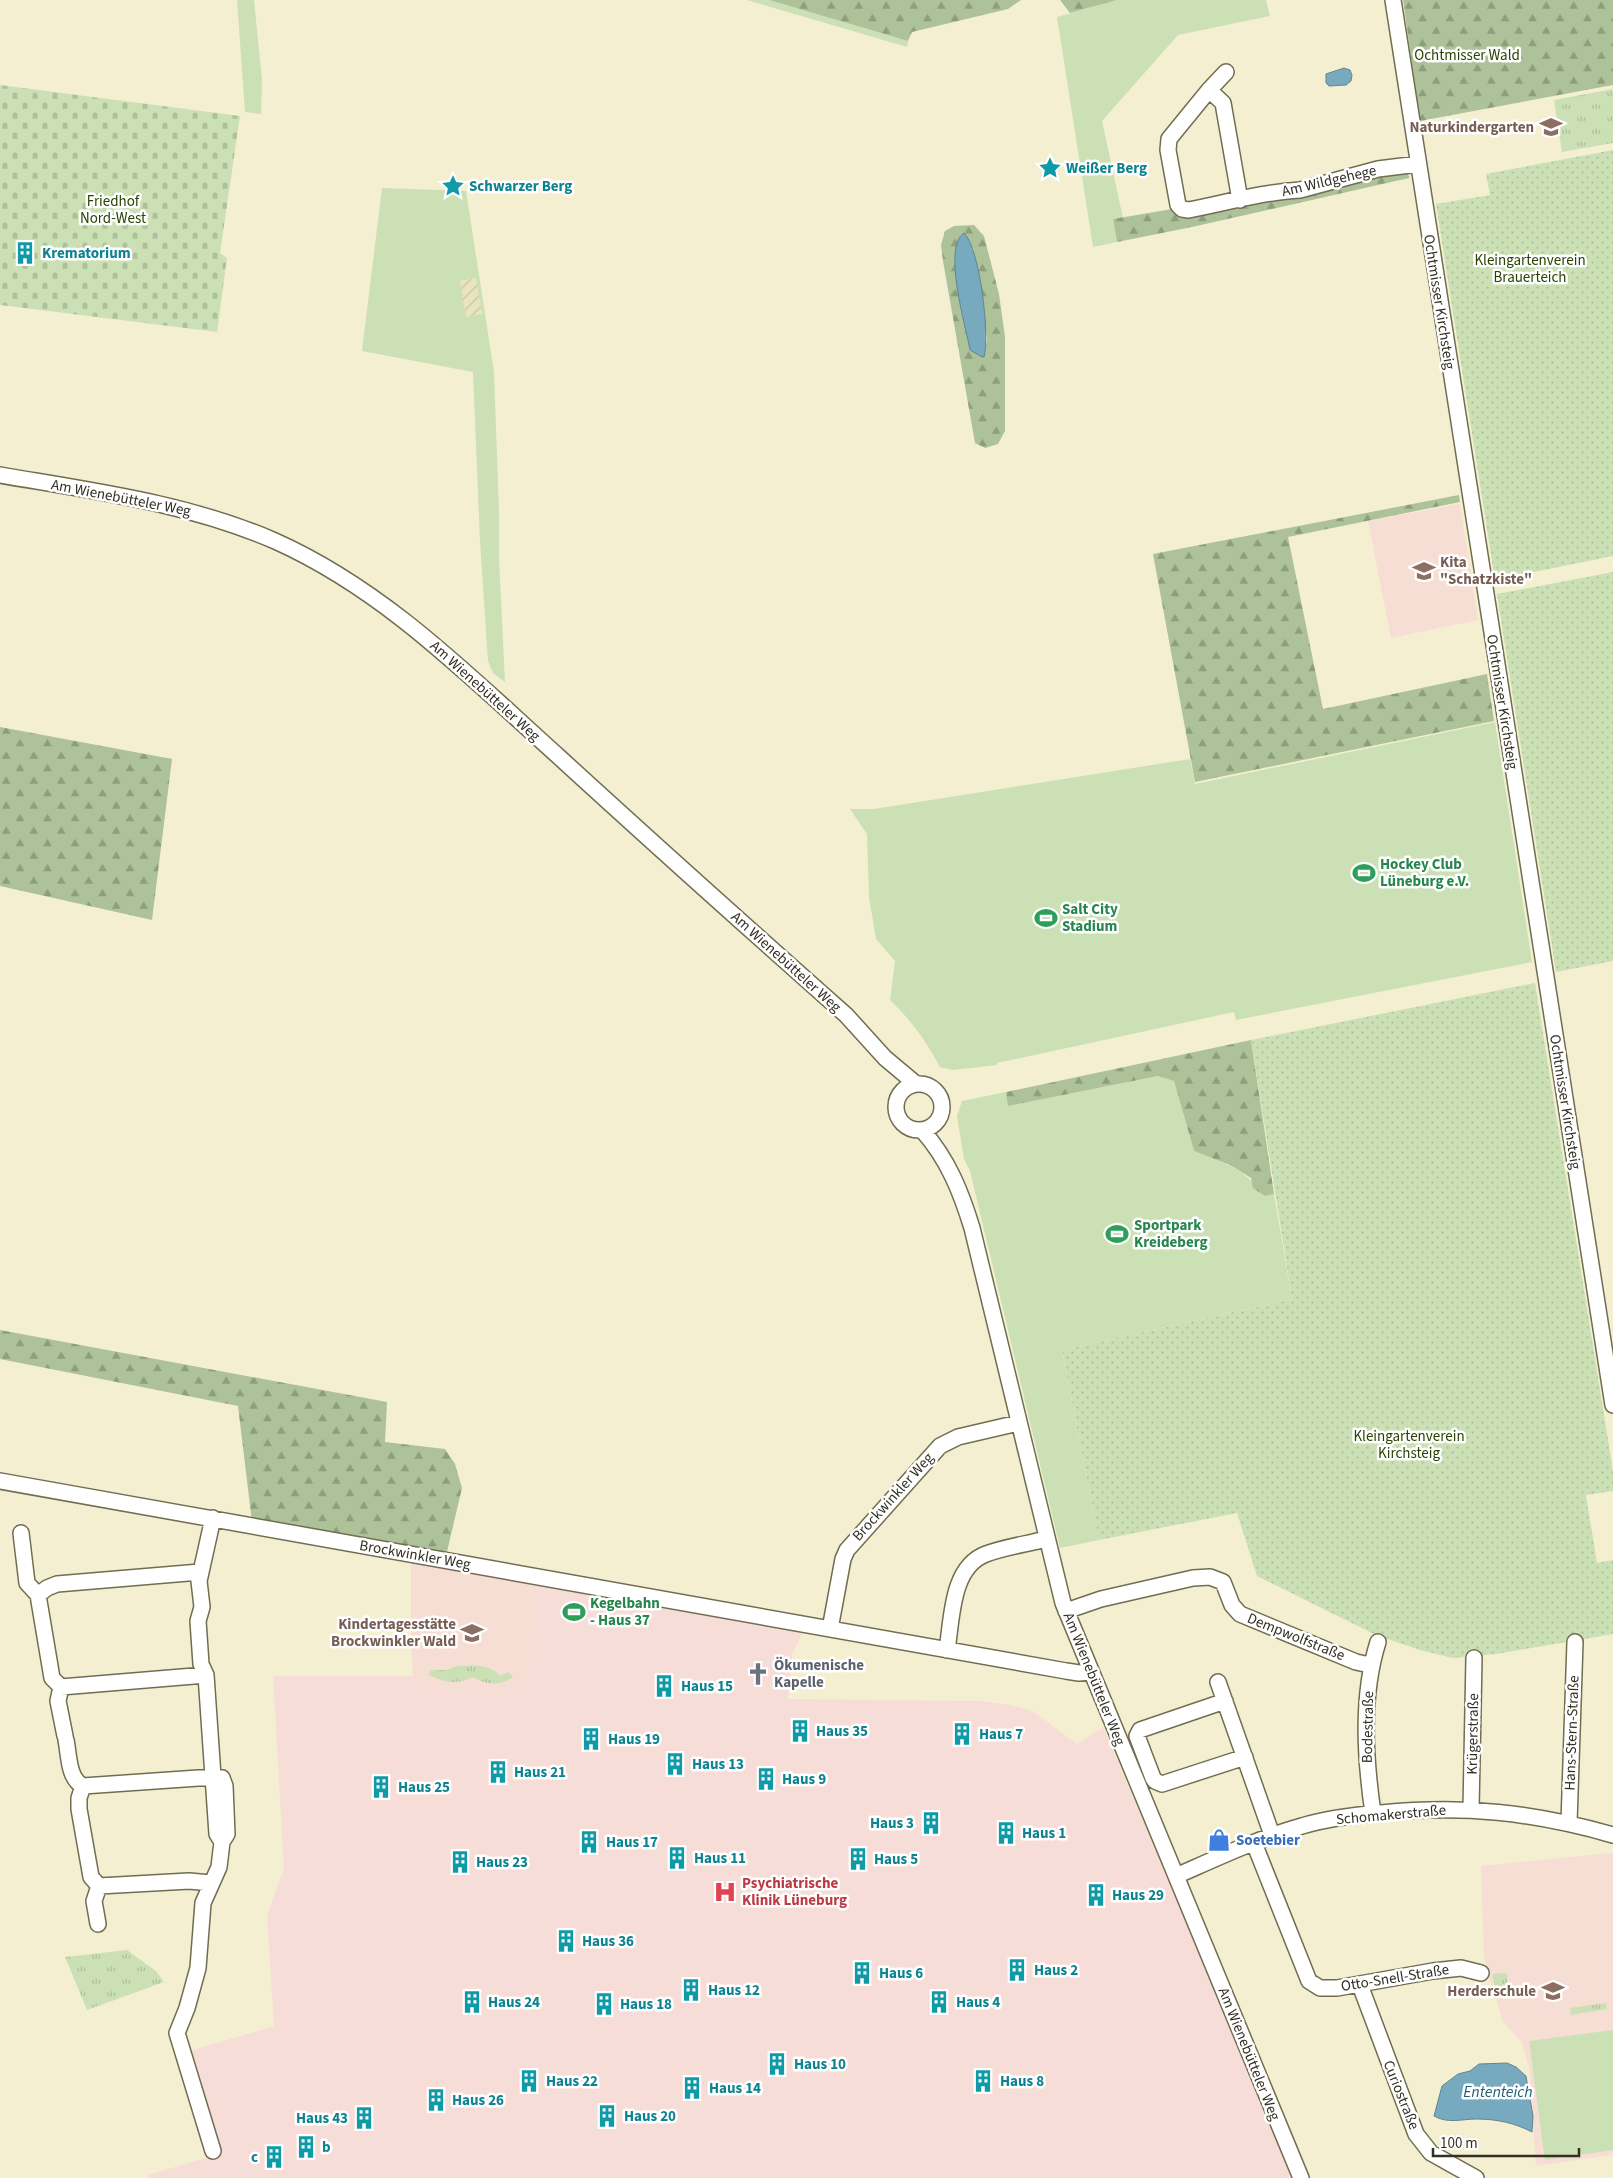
<svg xmlns="http://www.w3.org/2000/svg" width="1613" height="2178" viewBox="0 0 1613 2178" font-family="'Source Sans 3',sans-serif">
<style>
.industrial{fill:url(#industrial-furrows)}
.education{fill:#f6ded4}
.medical{fill:#f7ddd7}
.grass{fill:#cbe0b5;fill-rule:evenodd}
.forest{fill:url(#forest-firs);fill-rule:evenodd}
.cemetery{fill:url(#cemetery-stones)}
.park{fill:url(#park-tufts)}
.garden{fill:url(#garden-dots)}
.water{fill:#77a9bf;stroke:#628590}
.lines{fill:none;stroke-linecap:round;stroke-linejoin:round}
.minor-casing{stroke:#716d51;stroke-width:18}
.minor{stroke:#fff;stroke-width:15}
.labels{text-anchor:middle;dominant-baseline:central;stroke-width:5;stroke-linejoin:round;paint-order:stroke}
.park-label{font-size:15px;fill:#2a4300;stroke:#fff}
.education-label{font-size:15px;font-weight:bold;fill:#785e54;stroke:#fff;text-anchor:end}
.culture-label{font-size:15px;font-weight:bold;fill:#0d838f;stroke:#fff;text-anchor:start}
.street-label{font-size:15px;fill:#323024;stroke:#fff}
.leisure-label{font-size:15px;font-weight:bold;fill:#27864d;stroke:#fff;text-anchor:start}
.worship-label{font-size:15px;font-weight:bold;fill:#5b616d;stroke:#fff;text-anchor:start}
.shop-label{font-size:15px;font-weight:bold;fill:#366cbe;stroke:#fff;text-anchor:start}
.health-label{font-size:15px;font-weight:bold;fill:#be3a42;stroke:#fff;text-anchor:start}
.water-label{font-size:16px;font-style:italic;fill:#206078;stroke:#fff}
</style>
<defs>
<pattern id="industrial-furrows" width="10" height="10" patternUnits="userSpaceOnUse" patternTransform="scale(1.25)"><rect width="10" height="10" fill="#eae4be"/><path d="M-1 1l2-2M0 10L10 0M9 11l2-2" fill="none" stroke="#c9c4a3"/></pattern>
<pattern id="forest-firs" width="22" height="20" patternUnits="userSpaceOnUse" patternTransform="scale(1.25)"><rect width="22" height="20" fill="#adc298"/><path d="M5 1l3.5 6h-7zM16 11l3.5 6h-7z" fill="#8d9e7c"/></pattern>
<pattern id="cemetery-stones" width="16" height="16" patternUnits="userSpaceOnUse" patternTransform="scale(1.25)"><rect width="16" height="16" fill="#cbe0b5"/><path d="M2 7V4a2 2 0 0 1 4 0v3zM10 15v-3a2 2 0 0 1 4 0v3z" fill="#afc09c"/></pattern>
<pattern id="park-tufts" width="24" height="20" patternUnits="userSpaceOnUse" patternTransform="scale(1.25)"><rect width="24" height="20" fill="#cbe0b5"/><path d="M3 7l-1-3M5 7V3M7 7l1-3M15 17l-1-3M17 17v-4M19 17l1-3" fill="none" stroke="#afc09c"/></pattern>
<pattern id="garden-dots" width="8" height="8" patternUnits="userSpaceOnUse" patternTransform="scale(1.25)"><rect width="8" height="8" fill="#cbe0b5"/><path d="M2 2h.1M6 6h.1" fill="none" stroke="#afc09c" stroke-width="1.8" stroke-linecap="round"/></pattern>
</defs>
<rect width="100%" height="100%" fill="#f4efd0"/>
<path class="industrial" d="M477 278 482 315 465 317 460 281Z"/>
<path class="education" d="M1460 504 1478 620 1391 638 1368 521Z
M411 1562 537 1585 528 1679 506 1695 420 1691 413 1676 411 1647Z
M1609 1853H1613V2155L1536 2166 1529 2068 1522 2042 1503 2022 1484 1959 1481 1866Z"/>
<path class="medical" d="M537 1585 804 1630 792 1654 788 1699 980 1701 1012 1705 1033 1711 1077 1744 1103 1727 1296 2178H149L148 2175 219 2154 190 2051 274 2026 267 1916 284 1868 273 1676H413L421 1691 506 1695 528 1679Z"/>
<path class="grass" d="M237 0H254L262 80 261 114 245 112Z
M747 0H769L908 41 907 47Z
M1117 0H1266L1270 16 1178 35 1102 121 1123 218 1113 219 1117 242 1093 247 1057 17Z
M382 188 466 191 494 372 499 512V559L505 682 493 673 488 661 480 541 473 372 362 351ZM476 278 482 314 466 317 460 281Z
M1495 722 1532 962 1236 1020 1234 1012 997 1063V1065L953 1070 940 1067C926 1041 911 1020 890 1000L895 961 876 939 869 897 867 834 850 809H874L1190 759 1195 784Z
M1158 1076 1174 1081 1194 1151C1227 1164 1242 1167 1265 1196L1274 1194 1292 1299 1062 1350 1099 1540 1060 1548 970 1171 964 1159 957 1116 962 1101 1006 1092 1009 1106Z
M1613 2030V2150L1545 2160 1529 2041Z"/>
<path class="forest" d="M769 0H1021L1008 9 912 32 908 41Z
M1060 0H1117L1070 13Z
M1403 0H1613V85L1420 121Z
M1408 172 1409 178 1192 227 1117 242 1113 219 1380 174Z
M974 225 984 236 999 294 1005 337V431L998 444 985 448 975 443 943 261 941 245 945 231 954 226ZM973 247 987 339 984 357H982L970 350 955 272Z
M1459 495 1460 502 1288 537 1323 709 1487 674 1494 721 1195 782 1153 554Z
M0 727 172 759 152 920 0 886Z
M1251 1040 1274 1194 1265 1196 1253 1188 1251 1178 1230 1165 1194 1151 1174 1081 1158 1076 1008 1106 1006 1092Z
M0 1330 387 1402 385 1442 445 1449 455 1464 462 1488 446 1556 252 1522 238 1406 0 1359Z"/>
<path class="cemetery" d="M0 85 240 116 220 253 227 258 217 332 0 305Z"/>
<path class="park" d="M1613 89V143L1562 152 1554 100Z
M457 1666C471 1666 491 1663 500 1676L509 1672 513 1677C500 1686 486 1685 473 1677 459 1685 442 1683 428 1674L431 1670H446Z
M127 1950 156 1971 164 1982 87 2010 65 1957Z
M1507 1973V1995L1497 1996 1492 1974Z
M1606 2003 1607 2009 1571 2015 1570 2008Z"/>
<path class="garden" d="M1613 150V556L1495 580 1436 204 1490 195 1486 174Z
M1613 572V961L1556 972 1497 594Z
M1535 983 1613 1471V1491L1586 1495 1597 1563 1613 1560V1634L1496 1654 1453 1658 1420 1650 1376 1635 1257 1576 1237 1513 1099 1540 1062 1350 1292 1299 1251 1040Z"/>
<path class="water" d="M1344 68 1350 70 1352 75 1351 81 1346 85 1329 86 1326 83V74Z
M964 233C980 248 990 336 984 357H982L970 350C966 327 942 247 964 233Z
M1507 2063 1516 2067 1526 2076 1533 2116 1532 2132C1515 2123 1496 2119 1477 2119 1462 2119 1448 2124 1434 2116L1442 2086 1458 2074 1470 2071 1479 2064Z"/>
<g class="lines">
<defs>
<path id="minor" d="M1393 0 1613 1405
M1209 90 1226 72
M1240 200 1223 103 1209 90 1169 139 1168 150 1178 205 1182 209 1189 210C1225 203 1263 192 1300 190L1378 169 1418 164
M0 475C93 491 188 503 275 541 385 590 470 677 558 756 653 843 749 929 846 1015L885 1058 916 1084
M896 1107a23 23 0 1 1 46 0a23 23 0 1 1-46 0Z
M922 1130C948 1159 961 1192 972 1228L1063 1603 1301 2178
M0 1481 1066 1671 1079 1673 1091 1672
M213 1518 199 1581 202 1607 198 1621 201 1664 206 1675 217 1834 222 1842
M21 1533 27 1583 38 1595
M200 1572 57 1584 47 1588 38 1595 52 1678 61 1687 206 1675
M1066 1611 1101 1599 1193 1578 1210 1577 1223 1582 1232 1605 1240 1614 1356 1662 1370 1665
M830 1629 843 1559 847 1550 940 1446 958 1437 1018 1423
M947 1650C952 1619 951 1567 986 1554 1005 1547 1027 1544 1046 1539
M1218 1682 1272 1835
M61 1687 58 1701 65 1736
M1225 1701 1140 1730 1137 1736 1153 1778 1155 1781 1162 1784 1245 1757
M66 1740C69 1754 68 1779 83 1786
M1471 1809 1474 1658
M1373 1813C1365 1758 1361 1696 1378 1642
M1569 1823 1575 1642
M1254 1843 1309 1981 1320 1988H1337L1433 1971 1461 1968 1481 1973
M1176 1876C1217 1858 1259 1838 1302 1826 1328 1818 1355 1815 1381 1813 1464 1805 1533 1812 1613 1835
M211 1883 189 1881 99 1886 91 1877 79 1809V1798L83 1786 213 1777 222 1778 225 1786 227 1834 222 1842 219 1867 203 1903 198 1968 187 2008 177 2033 213 2151
M98 1924 94 1901 99 1886
M1360 1985 1416 2134 1431 2153 1476 2178"/>
</defs>
<use href="#minor" class="minor-casing"/>
<use href="#minor" class="minor"/>
</g>
<defs>
<symbol id="school-bare" viewBox="-9 -9 18 18"><path d="M0-5L7-2L0 1L-7-2ZM-4 1L0 2.5L4 1V4Q0 6-4 4Z" fill="#8d6e63" stroke="#fff" stroke-width="2.5" paint-order="stroke"/></symbol>
<symbol id="sight-bare" viewBox="-9 -9 18 18"><path d="M0-6L1.8-2.2L6-1.7L2.9 1.2L3.7 5.4L0 3.3L-3.7 5.4L-2.9 1.2L-6-1.7L-1.8-2.2Z" fill="#0f9aa8" stroke="#fff" stroke-width="2.5" paint-order="stroke"/></symbol>
<symbol id="building-bare" viewBox="-9 -9 18 18"><path d="M-4-6H4V6H1V3H-1V6H-4ZM-2.5-4.3h1.7v1.8h-1.7ZM.8-4.3h1.7v1.8H.8ZM-2.5-1h1.7V.8h-1.7ZM.8-1h1.7V.8H.8Z" fill="#0f9aa8" stroke="#fff" stroke-width="2.5" paint-order="stroke"/></symbol>
<symbol id="stadium-bare" viewBox="-9 -9 18 18"><path d="M0-5a6.5 5 0 1 0 0 10a6.5 5 0 1 0 0-10ZM-3.5-1.8h7v3.6h-7Z" fill="#2e9e5b" stroke="#fff" stroke-width="2.5" paint-order="stroke"/></symbol>
<symbol id="church-bare" viewBox="-9 -9 18 18"><path d="M-1.2-6h2.4v3.5h3.3v2.4h-3.3V6h-2.4V-.1h-3.3v-2.4h3.3Z" fill="#6b7280" stroke="#fff" stroke-width="2.5" paint-order="stroke"/></symbol>
<symbol id="shop-bare" viewBox="-9 -9 18 18"><path d="M-5-2.5h2.3a2.7 3.5 0 0 1 5.4 0H5L5.5 6h-11ZM-1.5-2.5h3a1.5 2.3 0 0 0-3 0Z" fill="#3f7fe0" stroke="#fff" stroke-width="2.5" paint-order="stroke"/></symbol>
<symbol id="hospital-bare" viewBox="-9 -9 18 18"><path d="M-5-5h3v3.5h4V-5h3V5h-3V1.5h-4V5h-3Z" fill="#e0444e" stroke="#fff" stroke-width="2.5" paint-order="stroke"/></symbol>
</defs>
<g fill-rule="evenodd">
<use href="#school-bare" x="1535" y="111" width="32" height="32"/>
<use href="#sight-bare" x="1034" y="152" width="32" height="32"/>
<use href="#sight-bare" x="437" y="170" width="32" height="32"/>
<use href="#building-bare" x="9" y="237" width="32" height="32"/>
<use href="#school-bare" x="1408" y="555" width="32" height="32"/>
<use href="#stadium-bare" x="1348" y="857" width="32" height="32"/>
<use href="#stadium-bare" x="1030" y="902" width="32" height="32"/>
<use href="#stadium-bare" x="1101" y="1218" width="32" height="32"/>
<use href="#stadium-bare" x="558" y="1596" width="32" height="32"/>
<use href="#school-bare" x="456" y="1617" width="32" height="32"/>
<use href="#church-bare" x="742" y="1658" width="32" height="32"/>
<use href="#building-bare" x="648" y="1670" width="32" height="32"/>
<use href="#building-bare" x="784" y="1715" width="32" height="32"/>
<use href="#building-bare" x="946" y="1718" width="32" height="32"/>
<use href="#building-bare" x="575" y="1723" width="32" height="32"/>
<use href="#building-bare" x="659" y="1748" width="32" height="32"/>
<use href="#building-bare" x="482" y="1756" width="32" height="32"/>
<use href="#building-bare" x="750" y="1763" width="32" height="32"/>
<use href="#building-bare" x="365" y="1771" width="32" height="32"/>
<use href="#building-bare" x="915" y="1807" width="32" height="32"/>
<use href="#building-bare" x="990" y="1817" width="32" height="32"/>
<use href="#shop-bare" x="1203" y="1824" width="32" height="32"/>
<use href="#building-bare" x="573" y="1826" width="32" height="32"/>
<use href="#building-bare" x="661" y="1842" width="32" height="32"/>
<use href="#building-bare" x="842" y="1843" width="32" height="32"/>
<use href="#building-bare" x="444" y="1846" width="32" height="32"/>
<use href="#hospital-bare" x="709" y="1876" width="32" height="32"/>
<use href="#building-bare" x="1080" y="1879" width="32" height="32"/>
<use href="#building-bare" x="550" y="1925" width="32" height="32"/>
<use href="#building-bare" x="1001" y="1954" width="32" height="32"/>
<use href="#building-bare" x="846" y="1957" width="32" height="32"/>
<use href="#building-bare" x="675" y="1974" width="32" height="32"/>
<use href="#school-bare" x="1537" y="1975" width="32" height="32"/>
<use href="#building-bare" x="456" y="1986" width="32" height="32"/>
<use href="#building-bare" x="923" y="1986" width="32" height="32"/>
<use href="#building-bare" x="588" y="1988" width="32" height="32"/>
<use href="#building-bare" x="761" y="2048" width="32" height="32"/>
<use href="#building-bare" x="513" y="2065" width="32" height="32"/>
<use href="#building-bare" x="967" y="2065" width="32" height="32"/>
<use href="#building-bare" x="676" y="2072" width="32" height="32"/>
<use href="#building-bare" x="420" y="2084" width="32" height="32"/>
<use href="#building-bare" x="591" y="2100" width="32" height="32"/>
<use href="#building-bare" x="348" y="2102" width="32" height="32"/>
<use href="#building-bare" x="290" y="2131" width="32" height="32"/>
<use href="#building-bare" x="258" y="2141" width="32" height="32"/>
</g>
<g class="labels">
<g class="park-label">
<text x="1467" y="55">Ochtmisser Wald</text>
<text x="113" y="201">Friedhof<tspan x="113" dy="17">Nord-West</tspan></text>
<text x="1530" y="260">Kleingartenverein<tspan x="1530" dy="17">Brauerteich</tspan></text>
<text x="1409" y="1436">Kleingartenverein<tspan x="1409" dy="17">Kirchsteig</tspan></text>
</g>
<g class="education-label">
<text x="1534" y="127">Naturkindergarten</text>
<text x="1440" y="562" text-anchor="start">Kita<tspan x="1440" dy="17">"Schatzkiste"</tspan></text>
<text x="456" y="1624">Kindertagesstätte<tspan x="456" dy="17">Brockwinkler Wald</tspan></text>
<text x="1536" y="1991">Herderschule</text>
</g>
<g class="culture-label">
<text x="1066" y="168">Weißer Berg</text>
<text x="469" y="186">Schwarzer Berg</text>
<text x="42" y="253">Krematorium</text>
<text x="681" y="1686">Haus 15</text>
<text x="816" y="1731">Haus 35</text>
<text x="979" y="1734">Haus 7</text>
<text x="608" y="1739">Haus 19</text>
<text x="692" y="1764">Haus 13</text>
<text x="514" y="1772">Haus 21</text>
<text x="782" y="1779">Haus 9</text>
<text x="398" y="1787">Haus 25</text>
<text x="914" y="1823" text-anchor="end">Haus 3</text>
<text x="1022" y="1833">Haus 1</text>
<text x="606" y="1842">Haus 17</text>
<text x="694" y="1858">Haus 11</text>
<text x="874" y="1859">Haus 5</text>
<text x="476" y="1862">Haus 23</text>
<text x="1112" y="1895">Haus 29</text>
<text x="582" y="1941">Haus 36</text>
<text x="1034" y="1970">Haus 2</text>
<text x="879" y="1973">Haus 6</text>
<text x="708" y="1990">Haus 12</text>
<text x="488" y="2002">Haus 24</text>
<text x="956" y="2002">Haus 4</text>
<text x="620" y="2004">Haus 18</text>
<text x="794" y="2064">Haus 10</text>
<text x="546" y="2081">Haus 22</text>
<text x="1000" y="2081">Haus 8</text>
<text x="709" y="2088">Haus 14</text>
<text x="452" y="2100">Haus 26</text>
<text x="624" y="2116">Haus 20</text>
<text x="348" y="2118" text-anchor="end">Haus 43</text>
<text x="322" y="2147">b</text>
<text x="258" y="2157" text-anchor="end">c</text>
</g>
<g class="street-label">
<text transform="translate(1329 181) rotate(-13)">Am Wildgehege</text>
<text transform="translate(1439 302) rotate(81)">Ochtmisser Kirchsteig</text>
<text transform="translate(121 498) rotate(11)">Am Wienebütteler Weg</text>
<text transform="translate(485 691) rotate(42)">Am Wienebütteler Weg</text>
<text transform="translate(1502 702) rotate(81)">Ochtmisser Kirchsteig</text>
<text transform="translate(786 962) rotate(42)">Am Wienebütteler Weg</text>
<text transform="translate(1565 1102) rotate(81)">Ochtmisser Kirchsteig</text>
<text transform="translate(893 1497) rotate(-48)">Brockwinkler Weg</text>
<text transform="translate(415 1555) rotate(10)">Brockwinkler Weg</text>
<text transform="translate(1296 1637) rotate(22)">Dempwolfstraße</text>
<text transform="translate(1094 1679) rotate(68)">Am Wienebütteler Weg</text>
<text transform="translate(1368 1727) rotate(-89)">Bodestraße</text>
<text transform="translate(1572 1733) rotate(-88)">Hans-Stern-Straße</text>
<text transform="translate(1473 1734) rotate(-89)">Krügerstraße</text>
<text transform="translate(1391 1815) rotate(-5)">Schomakerstraße</text>
<text transform="translate(1395 1978) rotate(-9)">Otto-Snell-Straße</text>
<text transform="translate(1249 2054) rotate(68)">Am Wienebütteler Weg</text>
<text transform="translate(1401 2095) rotate(68)">Curiostraße</text>
</g>
<g class="leisure-label">
<text x="1380" y="864">Hockey Club<tspan x="1380" dy="17">Lüneburg e.V.</tspan></text>
<text x="1062" y="909">Salt City<tspan x="1062" dy="17">Stadium</tspan></text>
<text x="1134" y="1225">Sportpark<tspan x="1134" dy="17">Kreideberg</tspan></text>
<text x="590" y="1603">Kegelbahn<tspan x="590" dy="17">- Haus 37</tspan></text>
</g>
<g class="worship-label">
<text x="774" y="1665">Ökumenische<tspan x="774" dy="17">Kapelle</tspan></text>
</g>
<g class="shop-label">
<text x="1236" y="1840">Soetebier</text>
</g>
<g class="health-label">
<text x="742" y="1883">Psychiatrische<tspan x="742" dy="17">Klinik Lüneburg</tspan></text>
</g>
<g class="water-label">
<text x="1498" y="2092">Ententeich</text>
</g>
</g>
<path d="M1433 2148v8h146v-8" fill="none" stroke="#323024" stroke-width="2.5"/>
<text x="1440" y="2148" font-size="15" fill="#323024" stroke="#ffffff" stroke-width="4" paint-order="stroke">100 m</text>
</svg>
